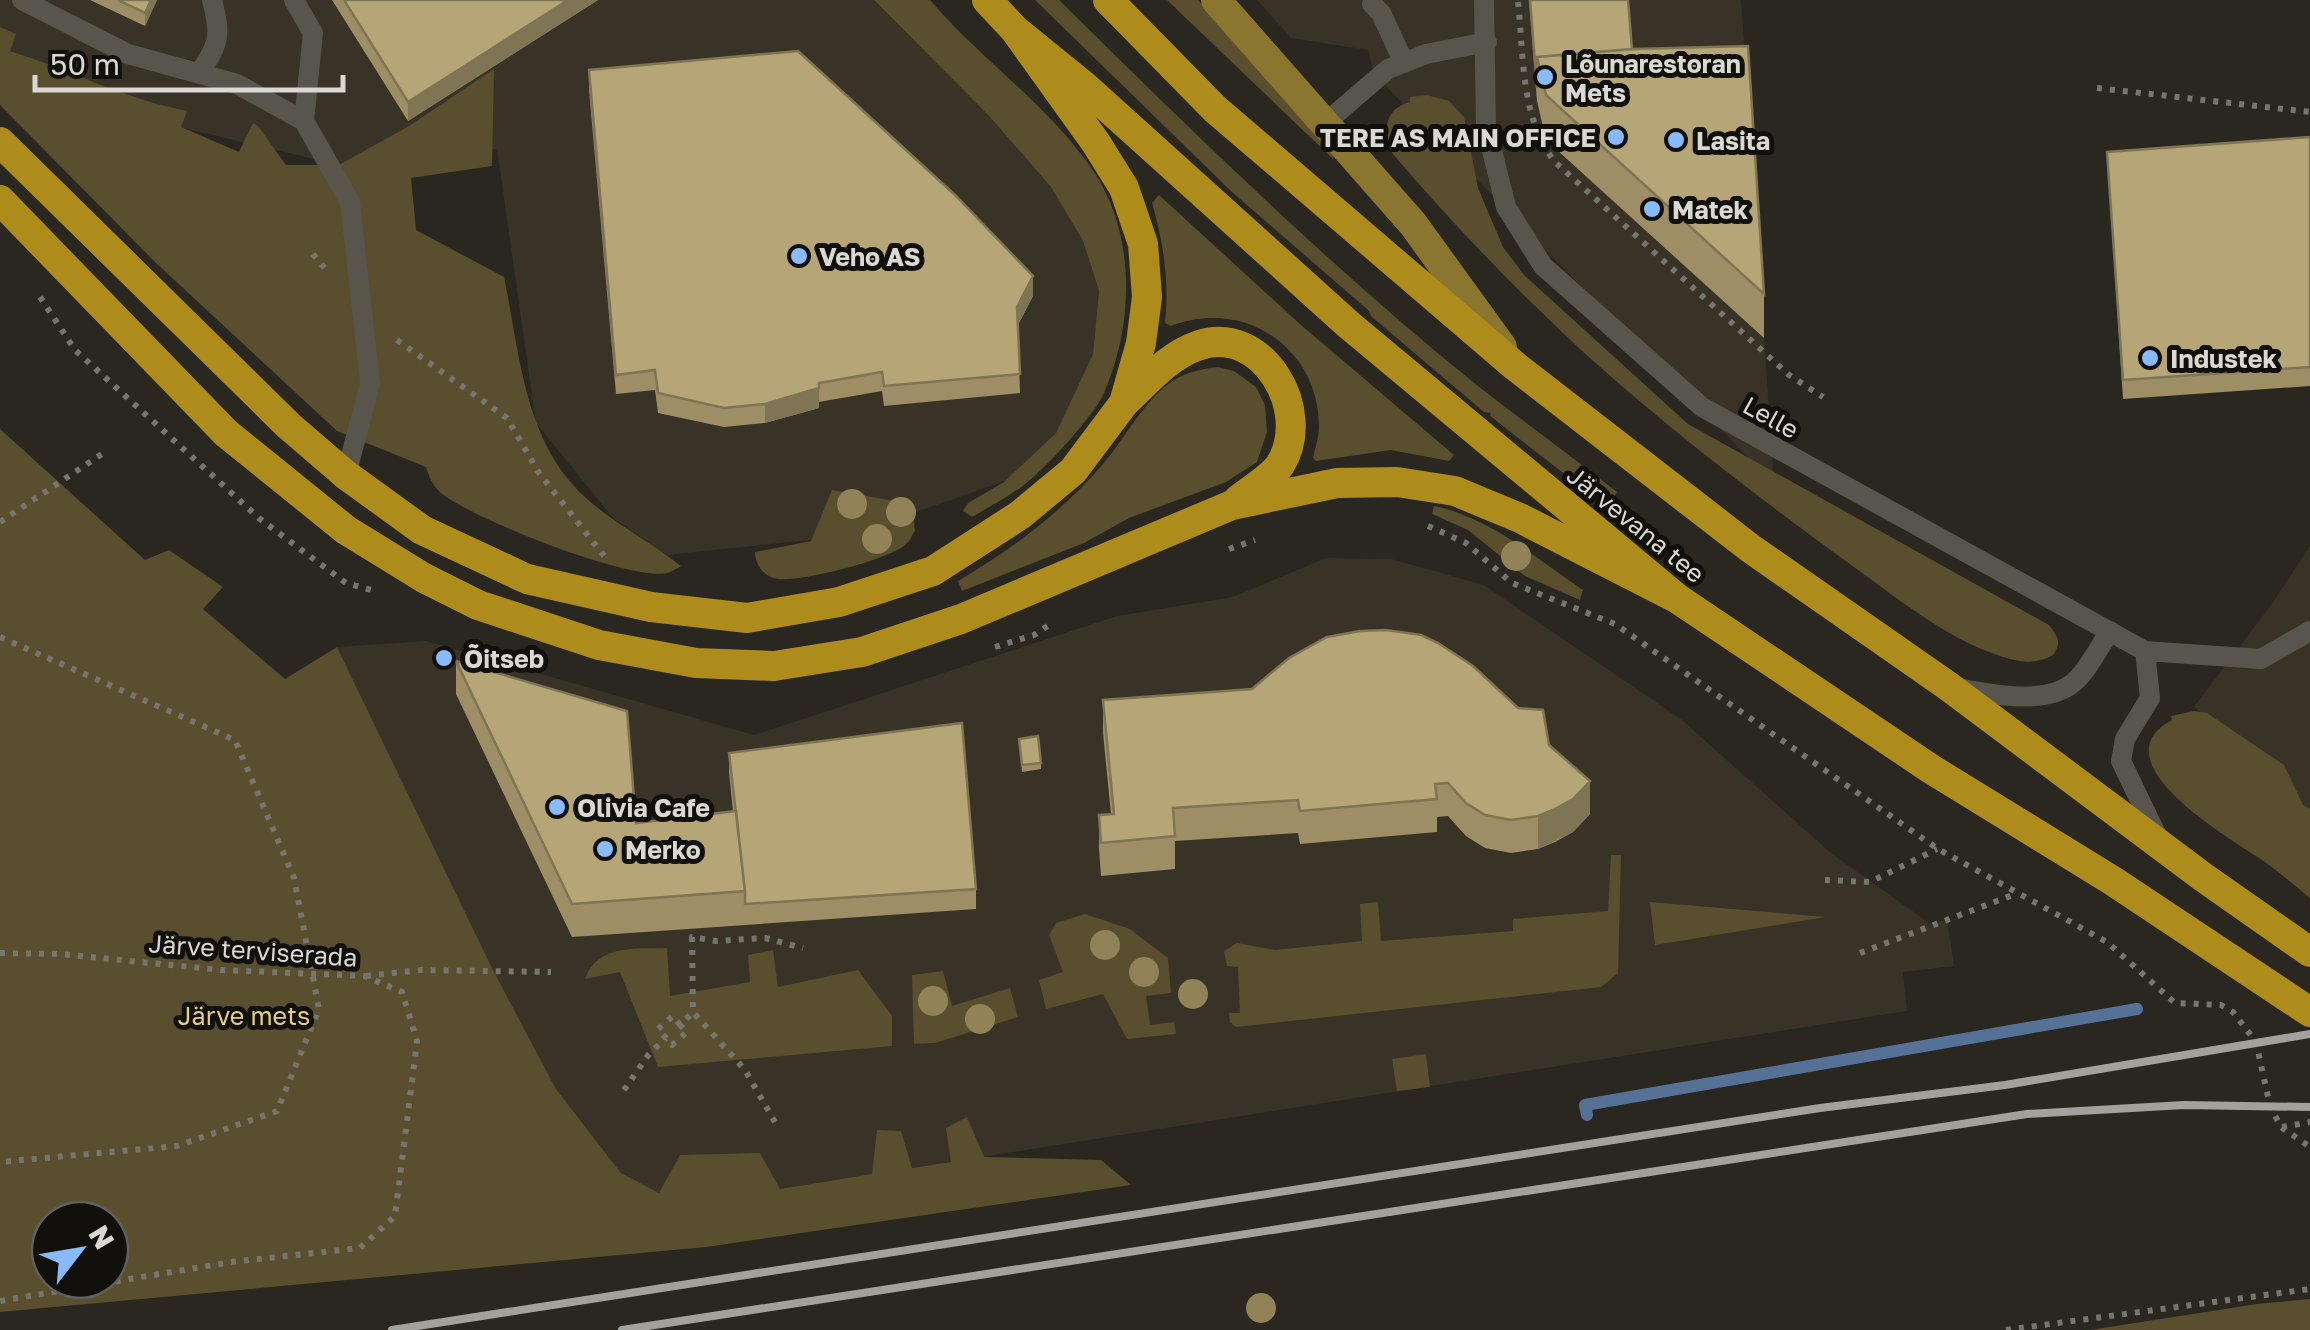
<svg xmlns="http://www.w3.org/2000/svg" width="2310" height="1330" viewBox="0 0 2310 1330" font-family="'Golos Text',sans-serif">
<style>
.built{fill:#383326}
.green{fill:#594e2e;fill-rule:evenodd}
.lines{fill:none;stroke-linecap:round;stroke-linejoin:round}
.stream{stroke:#557195;stroke-width:12}
.path{stroke:#76756e;stroke-width:6;stroke-dasharray:5 8;stroke-linecap:butt}
.lane{stroke:#58554d;stroke-width:20}
.primary{stroke:#8b7630;stroke-width:30}
.highway{stroke:#ad8c1c;stroke-width:30}
.rail{stroke:#a2a19b;stroke-width:8}
.tree{fill:#928257}
.wall{fill:#9d8e65}
.shaded-wall{fill:#7f7453}
.building{fill:#b6a576;stroke:#7f7453;stroke-width:2.5}
.poi-dot{fill:#88bafc;stroke:#11100c;stroke-width:4}
.labels{text-anchor:middle;dominant-baseline:central;stroke-width:10;stroke-linejoin:round;paint-order:stroke}
.poi-label{font-size:25px;font-weight:bold;fill:#d9d8d3;stroke:#11100c;text-anchor:start}
.street-label{font-size:25px;fill:#d9d8d3;stroke:#11100c}
.park-label{font-size:25px;fill:#e7cd85;stroke:#11100c}
</style>
<rect width="100%" height="100%" fill="#29271f"/>
<path class="built" d="M0 0H874L990 117 1051 187 1083 241 1099 291 1093 354 1056 433 1008 480 847 536 667 555 613 518 536 423 497 149 339 165 180 127 0 46Z
M1257 0H1741L1774 484 1374 74 1368 50 1291 38Z
M2310 546V814L2300 809 2280 770 2194 707 2271 605Z
M1326 558 1391 559 1484 585 1682 720 1831 853 1929 923 1947 920 1954 966 1903 972 1907 1011 779 1189 760 1153 660 1194 621 1173 556 1089 492 968 337 647 426 641 754 735 1117 616 1233 597Z"/>
<path class="green" d="M874 0H930C981 60 1050 106 1094 172 1136 235 1134 324 1104 393 1094 416 1045 469 1024 485 1008 497 989 507 972 517L963 511 968 503 1004 482 1056 433 1093 354 1099 291 1083 241 1051 187 990 117Z
M1035 0H1059C1194 133 1330 267 1478 386 1524 422 1571 456 1617 492L1608 508 1490 416 1491 413 1484 412 1372 317 1368 310 1232 192Z
M1167 0H1198L1334 152 1333 159Z
M0 27 16 34 10 51C70 70 125 99 187 111L181 127 239 152 253 123 258 126 286 165H339L409 126 494 69 492 166 411 178 416 230 504 277C520 354 524 442 586 498 615 524 651 542 681 566 680 567 669 573 667 573 629 581 473 519 441 493 433 486 429 477 426 467L337 431 156 263 0 105Z
M1427 95 1449 101 1464 117 1478 188 1503 247 1524 275 1688 424 2049 625C2058 637 2062 642 2053 655 2039 663 2026 663 2010 659 1953 644 1900 600 1854 567 1759 498 1667 428 1581 350 1514 288 1451 222 1392 153 1384 130 1383 110 1410 102V97Z
M1159 195 1301 325 1454 455 1449 461 1391 450 1316 461 1313 458C1315 448 1319 437 1319 427 1319 347 1244 298 1171 326L1165 323C1169 281 1164 244 1152 203Z
M1218 367 1234 371 1256 387 1265 405 1267 432 1257 462 1226 482 1129 518 1084 543 962 591 958 581C1011 550 1063 511 1103 464 1124 439 1142 405 1167 385 1182 373 1200 369 1218 367Z
M0 429 145 560 169 550 223 587 203 609 285 679 337 647 492 968 556 1089 621 1173 659 1193 680 1155 760 1153 780 1189 872 1174 877 1130 901 1131 912 1168 951 1162 946 1128 967 1117 984 1157 1101 1160 1131 1185 706 1247 0 1312ZM50 1220H110V1280H50Z
M832 490 900 502 912 507 915 531C912 535 910 541 906 544 890 560 800 582 778 579 764 577 755 565 755 552L811 541Z
M1434 506C1491 518 1537 559 1583 590L1580 600 1525 576 1468 530 1432 514Z
M2194 711 2207 713 2284 765 2303 805 2310 809V898C2294 885 2279 872 2262 860 2231 839 2095 761 2172 720L2171 716Z
M1611 855H1621L1618 973 1601 987 1236 1027 1230 1022 1229 1013H1240L1238 967 1227 966 1224 951 1237 943 1275 950 1362 941 1360 904 1378 902 1381 941 1513 931V919L1608 911Z
M1650 902 1826 917 1655 945Z
M1085 914 1130 929 1168 958 1171 993 1146 996 1150 1025 1174 1022 1176 1034 1127 1039 1103 994 1046 1009 1039 980 1063 972 1049 935 1056 923Z
M667 948 670 996 750 982 748 955 773 950 778 987 858 970 892 1016V1046L658 1067 620 972 585 979C597 944 636 949 667 948Z
M943 971 952 1006 1010 988 1018 1017 935 1043 914 1044 912 975Z
M1426 1054 1430 1087 1397 1091 1392 1059Z
M2310 1299V1330H2090L2257 1304Z"/>
<g class="lines">
<path class="stream" d="M1587 1115 1585 1105 2137 1009"/>
<path class="path" d="M1518 2C1524 56 1520 118 1555 162L1789 375 1823 397
M2097 88 2310 112
M313 254 328 272
M40 297 75 350 260 519 346 583 371 590
M397 340 507 418 539 473 609 562
M0 522 108 450
M1428 526 1466 543 1512 583 1615 624 1938 849 2107 942 2175 1003 2221 1005 2233 1012 2256 1042 2270 1106 2281 1127 2310 1147
M1229 549 1255 540
M0 637 235 740 294 878 319 1009 277 1111 177 1146 0 1162
M995 647 1034 635 1052 623
M1825 880 1870 882 1937 849
M0 953 60 954 221 970 364 976 402 992 417 1041 395 1216 360 1248 231 1262 0 1301
M1860 953 2018 893
M366 976 421 970 551 972
M680 1025 673 1016 658 1029 672 1045 687 1032 680 1025 693 1012
M624 1090 649 1054 666 1038
M775 1122 745 1070 693 1012 692 937 716 941 765 938 803 948
M2282 1127 2310 1122
M2006 1330 2310 1289"/>
<path class="lane" d="M22 0 128 54 237 84 304 121 350 202 370 383 346 475
M294 0 313 33 304 121
M1484 0 1486 126 1506 207 1543 266 1702 407 2145 651 2261 659 2310 631
M1372 4 1381 13 1404 63
M199 73C220 44 221 34 212 0
M1324 124 1388 69 1426 54 1487 42
M2145 651 2150 698 2125 739 2121 761 2159 840
M1957 688C1989 694 2045 706 2073 683 2087 672 2099 647 2110 631"/>
<path class="primary" d="M1216 0 1413 224 1502 347"/>
<path class="highway" d="M987 0 1015 30 1084 86 1349 325 1678 599 1931 769 2113 881 2310 1012
M1108 0 1215 109 1515 366 1750 548 1948 686 2203 877 2310 952
M0 142 289 426 346 475 422 530 527 579 651 607 747 618 839 602 933 571 1020 515 1073 471 1124 403 1141 343 1147 297 1143 244 1124 188 1096 143 1015 30
M0 200 226 433 346 530 424 578 478 605 599 645 696 663 774 666 862 652 961 619 1232 505 1337 483 1397 482 1455 491 1520 518 1678 599
M1124 403C1146 383 1168 356 1197 346 1262 322 1314 411 1280 465 1271 478 1250 490 1238 500"/>
<path class="rail" d="M392 1330 1820 1108 2005 1085 2310 1034
M622 1330 2027 1114 2184 1105 2310 1107"/>
</g>
<g class="tree">
<circle cx="852" cy="504" r="15"/>
<circle cx="901" cy="512" r="15"/>
<circle cx="877" cy="539" r="15"/>
<circle cx="1516" cy="556" r="15"/>
<circle cx="1105" cy="945" r="15"/>
<circle cx="1144" cy="972" r="15"/>
<circle cx="1193" cy="994" r="15"/>
<circle cx="933" cy="1001" r="15"/>
<circle cx="980" cy="1019" r="15"/>
<circle cx="1261" cy="1308" r="15"/>
</g>
<path class="wall" d="M90 0H157L145 26Z
M332 0H598L408 121Z
M1529 0H1628L1632 49 1764 294V338L1546 140 1537 101Z
M589 70 1033 296 1018 325 1020 393 884 406 882 391 819 402V408L765 423 724 427 658 413 655 390 616 394 589 90Z
M2310 137V386L2123 399 2107 152Z
M456 661 636 823 733 812 729 772V753L976 889V909L572 937 456 694Z
M1103 700 1549 745 1590 814 1573 832 1555 842 1538 849 1511 853 1485 848 1466 836 1448 816 1437 817V832L1300 844 1298 833 1175 841V869L1101 876 1099 848V815L1111 814 1103 733Z
M1019 739 1041 763V769L1022 772Z"/>
<path class="shaded-wall" d="M151 0H157L145 26V13Z
M568 0H598L408 121V102Z
M1033 276V296L1017 326V307Z
M819 388V408L765 423V404Z
M1590 781V814L1573 832 1538 849V816Z"/>
<path class="building" d="M118 0H151L145 13Z
M344 0H568L408 102Z
M1530 0H1628L1632 49 1537 57V88Z
M1748 46 1764 294 1546 95 1537 57 1634 49Z
M798 51 956 196 1033 276 1017 307 1020 374 884 386 882 372 819 383V388L765 404 724 408 658 393 655 370 616 375 589 70Z
M2310 137V367L2123 380 2107 152Z
M1386 630 1421 635 1438 643 1473 666 1518 708 1543 710 1549 745 1590 781 1573 799 1555 809 1538 816 1511 820 1485 815 1466 803 1448 783 1435 784 1437 799 1300 811 1298 800 1173 808 1175 836 1101 843 1099 815 1114 814 1103 700 1252 689 1289 658 1327 637 1360 631Z
M456 661 627 711 636 823 736 811 745 891 572 904Z
M962 723 976 889 745 904V891L729 753Z
M1038 736 1041 763 1022 765 1019 739Z"/>
<g class="poi-dot">
<circle cx="1545" cy="77" r="10"/>
<circle cx="1616" cy="137" r="10"/>
<circle cx="1676" cy="140" r="10"/>
<circle cx="1652" cy="209" r="10"/>
<circle cx="799" cy="256" r="10"/>
<circle cx="2150" cy="358" r="10"/>
<circle cx="444" cy="658" r="10"/>
<circle cx="557" cy="807" r="10"/>
<circle cx="605" cy="849" r="10"/>
</g>
<g class="labels">
<g class="poi-label">
<text x="1565" y="63">Lõunarestoran<tspan x="1565" dy="29">Mets</tspan></text>
<text x="1596" y="137" text-anchor="end">TERE AS MAIN OFFICE</text>
<text x="1696" y="140">Lasita</text>
<text x="1672" y="209">Matek</text>
<text x="819" y="256">Veho AS</text>
<text x="2170" y="358">Industek</text>
<text x="464" y="658">Õitseb</text>
<text x="577" y="807">Olivia Cafe</text>
<text x="625" y="849">Merko</text>
</g>
<g class="street-label">
<text transform="translate(1771 417) rotate(29)">Lelle</text>
<text transform="translate(1636 524) rotate(39)">Järvevana tee</text>
<text transform="translate(253 950) rotate(4)">Järve terviserada</text>
</g>
<g class="park-label">
<text x="244" y="1015">Järve mets</text>
</g>
</g>
<g transform="translate(80 1250) rotate(59)"><circle r="48" fill="#11100c" stroke="#61605c" stroke-width="2.5"/>
<path d="M0-8L18 38L0 25L-18 38Z" fill="#88bafc"/>
<text y="-15" font-size="28" font-weight="bold" text-anchor="middle" fill="#d9d8d3">N</text>
</g>
<path d="M35 75v15h308v-15" fill="none" stroke="#d9d8d3" stroke-width="5"/>
<text x="50" y="75" font-size="30" fill="#d9d8d3" stroke="#11100c" stroke-width="8" paint-order="stroke">50 m</text>
</svg>
